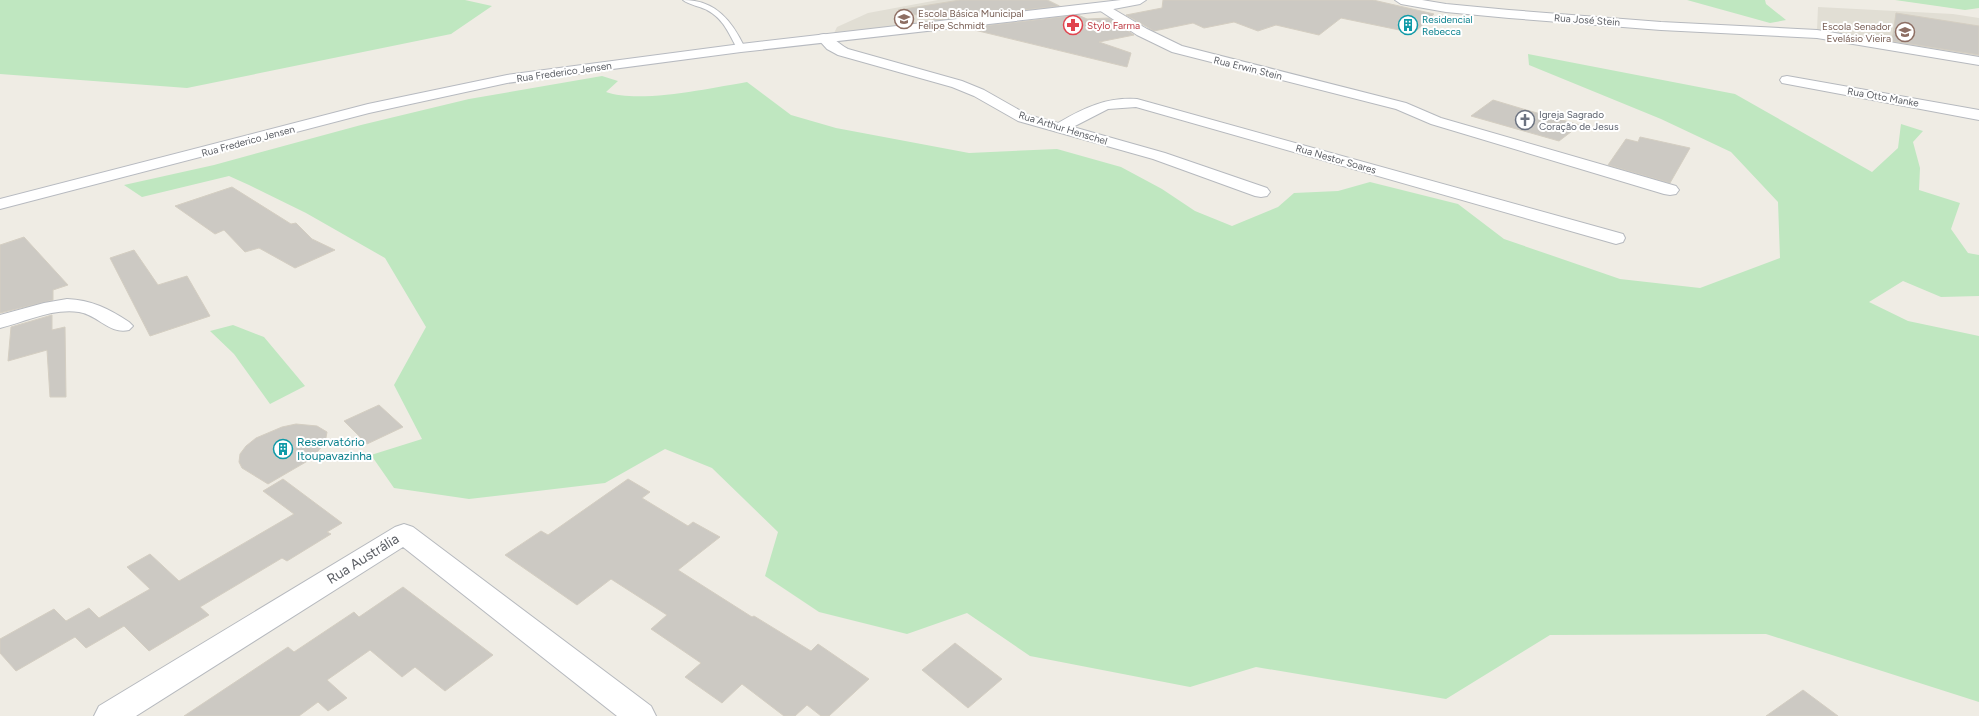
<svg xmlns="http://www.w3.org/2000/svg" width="1979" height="716" viewBox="0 0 1979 716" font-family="Figtree,sans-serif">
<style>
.education{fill:#e1ded4}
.green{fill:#bfe7c0}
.building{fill:#ccc9c3;stroke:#d4cec2}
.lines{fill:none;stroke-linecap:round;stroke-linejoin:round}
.lane-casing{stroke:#b6b9be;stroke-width:2}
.street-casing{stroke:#b6b9be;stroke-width:2}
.secondary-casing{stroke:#b7bac0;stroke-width:2}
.lane{fill:#fff;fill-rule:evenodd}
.street{fill:#fff;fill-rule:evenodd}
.secondary{fill:#fff;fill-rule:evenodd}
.labels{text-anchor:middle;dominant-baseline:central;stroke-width:4;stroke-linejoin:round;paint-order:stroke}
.far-education-label{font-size:10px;fill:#785e54;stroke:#fff;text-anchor:start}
.far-culture-label{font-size:10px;fill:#0d838f;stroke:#fff;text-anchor:start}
.far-street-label{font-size:10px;fill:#5c5f65;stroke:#fff}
.far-health-label{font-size:10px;fill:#be3a42;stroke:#fff;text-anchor:start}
.far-worship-label{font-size:10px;fill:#5b616d;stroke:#fff;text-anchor:start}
.culture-label{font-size:12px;fill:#0d838f;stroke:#fff;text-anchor:start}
.near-street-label{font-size:14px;fill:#5c5f65;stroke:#fff}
</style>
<rect width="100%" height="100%" fill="#efece4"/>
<path class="education" d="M938 0H1049L1063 7 834 33 837 27 868 13Z
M1818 7 1953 14 1979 18V58L1817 30Z"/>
<path class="green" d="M0 0H465L492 6 451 34 187 88 0 74Z
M1687 0H1765L1766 4 1786 20 1770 23Z
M1895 0H1979V8L1965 10Z
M1528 54 1735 94 1872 172 1898 148 1901 124 1923 131 1913 142 1920 168 1919 190 1960 203 1951 229 1968 253 1979 255V296L1941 297 1903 281 1869 302 1908 321 1979 336V702L1766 634 1550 635 1446 699 1256 667 1190 687 1030 656 967 613 907 634 819 612 765 576 778 532 712 468 665 449 605 483 469 499 394 488 371 455 422 439 394 385 426 327 385 258 306 213 249 185 229 176 142 197 124 185 214 165 361 125 469 99 602 76 618 81 606 92C639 104 711 88 747 82L791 115 836 128 969 153 1057 149 1121 167 1162 189 1195 211 1232 226 1278 207 1294 193 1338 191 1370 182 1458 204 1504 239 1620 279 1700 288 1780 258 1778 202 1731 152 1661 119 1529 65Z
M233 325 264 337 305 386 270 404 234 354 210 331Z"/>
<path class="building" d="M960 0H1047L1059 6 936 20 898 10Z
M1163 0H1373L1434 14 1414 33 1341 18 1319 35 1276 25 1258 31 1234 22 1204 28 1193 23 1154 31 1126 15 1162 8Z
M1896 13 1979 26V55L1892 41Z
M1078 15 1087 19 1109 18 1134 35 1099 42 1131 53 1127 67 966 28Z
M1493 100 1523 109 1580 125 1559 141 1471 116Z
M1640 137 1690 148 1670 183 1608 165 1626 139 1638 142Z
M232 187 291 224 296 223 312 239 335 250 295 268 259 248 245 252 224 230 215 234 175 206Z
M24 237 68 285 53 290V300L0 313V245Z
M134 250 158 285 187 276 210 316 150 336 110 258Z
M52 315V330L65 327 66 397H50L47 350 8 361 11 327Z
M379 405 403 427 367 444 344 421Z
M296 424 317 426 327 432 325 443 311 459 268 484 242 468 239 462 240 454 246 446 256 438 282 427Z
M283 479 342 523 327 532 331 534 287 561 282 558 200 607 209 615 149 651 124 626 86 648 75 637 16 671 0 653V639L54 609 66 621 89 608 99 618 150 589 127 567 150 554 179 581 294 514 263 491Z
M628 479 650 492 642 498 688 526 693 522 720 537 678 570 752 617 754 616 811 651 818 644 869 679 829 716H821L807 705 795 716H784L742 684 722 703 685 677 701 663 651 629 667 615 611 579 577 605 505 555 541 531 548 535Z
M403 587 493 655 445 691 415 667 402 677 370 650 327 680 347 698 328 711 318 702 299 716H184L288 647 294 652 354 612 359 617Z
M955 643 1002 679 968 708 922 670Z
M1803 690 1838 716H1766Z"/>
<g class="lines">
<defs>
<path id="lane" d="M683 0C716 0 732 21 745 48L744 50H738C729 34 724 19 707 10 700 6 689 5 683 0Z"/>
<path id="street" d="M1395 0H1422L1446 4 1509 10 1661 22 1817 30 1979 57V65L1817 38 1661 30 1509 18 1446 12 1401 4Z
M1103 3 1147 29 1182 46 1406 103 1441 118 1676 186 1679 190 1676 194 1670 195 1664 194 1431 124 1396 109 1172 52 1137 35 1099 10 1097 7 1099 4Z
M824 34C832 36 840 45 848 49L962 81 984 90 1028 115 1058 123C1084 108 1106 97 1137 99L1623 234 1625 238 1623 242 1616 244 1609 242 1136 107 1108 109 1073 127 1165 153 1267 188 1270 192 1267 196 1261 197 1255 196 1153 159 1018 121 974 96 952 87 838 55 827 49 817 38 819 35Z
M1787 76 1979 110V120L1782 83 1780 80 1782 77Z
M67 299C92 300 109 309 129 322L133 326 129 330C110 335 98 315 79 312 52 308 25 322 0 328V315L44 303Z
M404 524 413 527 651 706 656 716H617L403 547 136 716H94L99 706 395 527Z"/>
<path id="secondary" d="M1121 0H1146L1140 4 1103 11 741 52 507 83 369 113 0 209V199L368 104 507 75 741 44Z"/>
</defs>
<use href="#lane" class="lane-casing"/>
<use href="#street" class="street-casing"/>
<use href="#secondary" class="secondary-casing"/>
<use href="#lane" class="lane"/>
<use href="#street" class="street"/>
<use href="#secondary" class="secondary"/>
</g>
<defs>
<symbol id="school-ring" viewBox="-11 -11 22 22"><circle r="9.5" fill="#fff" stroke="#8d6e63" stroke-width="1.5"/><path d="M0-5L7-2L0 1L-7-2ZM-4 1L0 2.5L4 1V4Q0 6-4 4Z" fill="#8d6e63"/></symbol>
<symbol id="pharmacy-ring" viewBox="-11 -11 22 22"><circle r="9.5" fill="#fff" stroke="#e0444e" stroke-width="1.5"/><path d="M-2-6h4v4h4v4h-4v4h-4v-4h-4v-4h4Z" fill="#e0444e"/></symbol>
<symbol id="building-ring" viewBox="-11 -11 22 22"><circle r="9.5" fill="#fff" stroke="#0f9aa8" stroke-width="1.5"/><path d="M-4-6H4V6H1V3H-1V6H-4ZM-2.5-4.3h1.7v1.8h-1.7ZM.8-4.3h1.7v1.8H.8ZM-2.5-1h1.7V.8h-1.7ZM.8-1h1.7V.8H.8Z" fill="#0f9aa8"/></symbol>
<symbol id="church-ring" viewBox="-11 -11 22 22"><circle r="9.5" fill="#fff" stroke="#6b7280" stroke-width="1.5"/><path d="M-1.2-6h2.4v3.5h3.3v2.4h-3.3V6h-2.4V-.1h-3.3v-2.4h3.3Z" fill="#6b7280"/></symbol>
</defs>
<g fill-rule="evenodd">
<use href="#school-ring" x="893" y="8" width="22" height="22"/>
<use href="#pharmacy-ring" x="1062" y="14" width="22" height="22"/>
<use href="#building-ring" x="1397" y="14" width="22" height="22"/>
<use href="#school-ring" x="1894" y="21" width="22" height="22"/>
<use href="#church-ring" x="1514" y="109" width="22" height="22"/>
<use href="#building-ring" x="272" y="438" width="22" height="22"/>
</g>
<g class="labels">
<g class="far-education-label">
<text x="918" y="13">Escola Básica Municipal<tspan x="918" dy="12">Felipe Schmidt</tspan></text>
<text x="1891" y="26" text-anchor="end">Escola Senador<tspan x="1891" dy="12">Evelásio Vieira</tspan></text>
</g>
<g class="far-culture-label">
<text x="1422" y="19">Residencial<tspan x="1422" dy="12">Rebecca</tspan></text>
</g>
<g class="far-street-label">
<text transform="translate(1587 20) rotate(4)">Rua José Stein</text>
<text transform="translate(1248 68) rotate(14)">Rua Erwin Stein</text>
<text transform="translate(564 72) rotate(-8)">Rua Frederico Jensen</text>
<text transform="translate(1883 97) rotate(10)">Rua Otto Manke</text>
<text transform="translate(1063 128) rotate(17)">Rua Arthur Henschel</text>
<text transform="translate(248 141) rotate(-15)">Rua Frederico Jensen</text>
<text transform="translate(1336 159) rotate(16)">Rua Nestor Soares</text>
</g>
<g class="far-health-label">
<text x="1087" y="25">Stylo Farma</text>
</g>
<g class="far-worship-label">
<text x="1539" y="114">Igreja Sagrado<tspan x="1539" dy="12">Coração de Jesus</tspan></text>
</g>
<g class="culture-label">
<text x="297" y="442">Reservatório<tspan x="297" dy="14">Itoupavazinha</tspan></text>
</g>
<g class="near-street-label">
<text transform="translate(363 559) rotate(-32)">Rua Austrália</text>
</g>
</g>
</svg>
